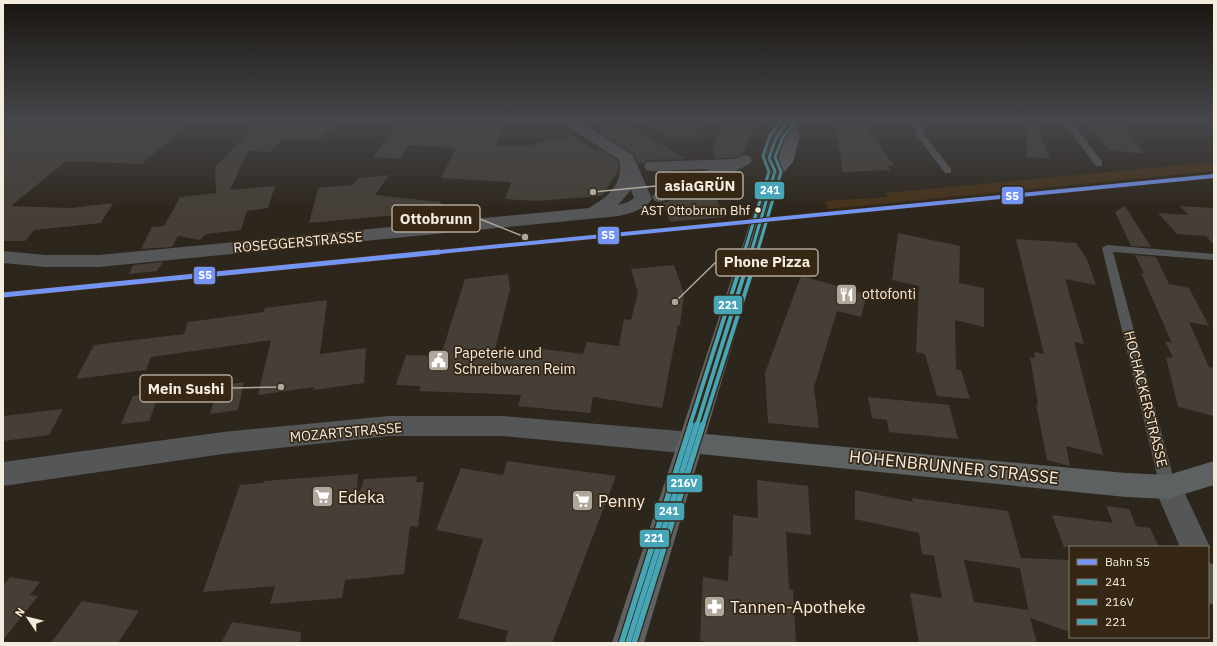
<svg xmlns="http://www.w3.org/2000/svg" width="1217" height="646" viewBox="0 0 1217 646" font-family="'IBM Plex Sans',sans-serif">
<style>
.green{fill:#463218}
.building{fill:#453f37;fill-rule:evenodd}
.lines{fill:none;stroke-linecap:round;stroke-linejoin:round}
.lane{fill:#555657;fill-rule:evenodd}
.street{fill:#555657;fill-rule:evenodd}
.secondary{fill:#5e6162;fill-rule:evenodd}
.bus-1-far2-casing{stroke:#352714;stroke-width:5.5}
.bus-1-far1-casing{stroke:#352714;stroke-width:7}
.bus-1-casing{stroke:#352714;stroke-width:8}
.bus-2-far2-casing{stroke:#352714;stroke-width:5.5}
.bus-2-far1-casing{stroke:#352714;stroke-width:7}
.bus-2-casing{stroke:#352714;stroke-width:8}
.bus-3-far2-casing{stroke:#352714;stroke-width:5.5}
.bus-3-far1-casing{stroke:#352714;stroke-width:7}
.bus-3-casing{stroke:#352714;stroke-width:8}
.bus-1-far2{stroke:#46a6b8;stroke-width:3}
.bus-1-far1{stroke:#46a6b8;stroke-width:4}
.bus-1{stroke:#46a6b8;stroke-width:5.5}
.bus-2-far2{stroke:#46a6b8;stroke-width:3}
.bus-2-far1{stroke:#46a6b8;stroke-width:4}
.bus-2{stroke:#46a6b8;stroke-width:5.5}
.bus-3-far2{stroke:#46a6b8;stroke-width:3}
.bus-3-far1{stroke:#46a6b8;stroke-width:4}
.bus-3{stroke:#46a6b8;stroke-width:5.5}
.rail-1-far1-casing{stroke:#352714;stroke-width:6}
.rail-1-casing{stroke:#352714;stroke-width:8}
.rail-1-far1{stroke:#7494f3;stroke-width:4}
.rail-1{stroke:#7494f3;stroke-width:5}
.bus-dot{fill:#f5ece0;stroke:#352714;stroke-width:1.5}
.labels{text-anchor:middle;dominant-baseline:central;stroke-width:3.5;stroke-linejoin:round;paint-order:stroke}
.bus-label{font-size:13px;fill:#f5ece0;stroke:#352714;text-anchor:end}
.street-label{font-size:14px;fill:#f5ece0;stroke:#352714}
.poi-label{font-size:14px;fill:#f5ece0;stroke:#352714;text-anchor:start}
.near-street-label{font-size:17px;fill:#f5ece0;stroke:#352714}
.near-poi-label{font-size:17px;fill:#f5ece0;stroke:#352714;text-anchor:start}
.leader{fill:none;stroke:#afa79b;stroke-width:1.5}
.callout-dot{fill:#afa79b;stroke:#352714;stroke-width:1.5}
.callout{fill:#352714;stroke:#afa79b;stroke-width:1.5}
.callout-label{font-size:15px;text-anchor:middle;font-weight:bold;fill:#f5ece0}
.line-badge{stroke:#352714;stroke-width:1.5}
.badge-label{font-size:11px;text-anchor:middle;font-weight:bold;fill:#fff}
</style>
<rect width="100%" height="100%" fill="#2d261c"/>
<path class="green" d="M651 120H697L699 137 670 138 646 124Z
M1214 162V171L829 209 825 201 888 197 885 193Z"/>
<path class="building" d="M144 120H188L178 128H184L141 164 66 161 11 206 70 208 113 203 101 223 34 230 25 241H3V121L80 126 86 122 137 125Z
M262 120H337L320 140 283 138 271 152 248 151 230 190 275 186 268 208 247 211 241 230 206 234 200 240 178 236 172 247 141 249 152 227 164 226 180 197 216 193 215 167Z
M401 120 507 121 495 145 527 147 554 137 559 140 570 135 596 151 597 147 618 161V171L602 196 536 201 505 199 511 182 441 178 456 148 409 145 400 159 373 157Z
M603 120H633L631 127 686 159 646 160 644 163H638L634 154 600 133Z
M725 120H756L743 154 733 158H715L712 150Z
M835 120H861L894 166H888L890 170 843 172Z
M1027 120H1035L1050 159 1027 157Z
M1085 120H1118L1145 153 1110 151Z
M389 175 375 195 441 202V211L309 223 318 188 353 185 358 178Z
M715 196 725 217 670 222 663 203 671 200Z
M1125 206 1151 247 1131 246 1115 212Z
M1180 206 1214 208V245L1206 236 1177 234 1158 213 1188 215Z
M898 233 960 246 959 283 984 288V327L955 320 956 370H961L970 399 937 396 925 354 916 352 919 286 892 280Z
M1016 239 1076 243 1087 259 1096 285 1065 279 1084 344 1074 342 1103 455 1066 446 1070 466 1047 460 1036 404 1038 405 1030 357 1035 358 1034 352 1044 354Z
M1135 255 1156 257 1169 284 1189 288 1209 326 1189 322 1209 367 1214 368V416L1178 407 1166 357 1173 358 1165 341 1172 343 1141 273H1144Z
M163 262 157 271 129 274 133 265Z
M674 265 684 294 680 325H678L662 408 593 397 590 413 518 406 521 395 419 391 421 386 396 385 406 355 431 356 432 352H442L465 279 508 274 510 289 494 354 532 356 535 348 583 354 587 342 619 346 624 319 631 320 638 293 631 269Z
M801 276 867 294 861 317 837 311 814 387 819 428 768 423 765 373Z
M327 300 320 354 366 348 364 383 313 390 314 387 258 395 271 340 151 357 146 370 76 379 94 345 184 334 188 322 264 312 265 308Z
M244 382 238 410 210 414 218 386Z
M160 392 149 421 121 424 133 396Z
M868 397 949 405 958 439 889 432 887 420 872 418Z
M63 409 49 435 3 441V416Z
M507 461 616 476 552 643H505L508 631 458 618 483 539 436 530 461 468 503 475Z
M358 474 357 491H360L364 479 417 476 416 482H424L418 527 410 526 404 574 345 580 342 598 270 604 275 586 203 592 240 485 263 483 264 481Z
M757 480 808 486 811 535 786 532 789 589 793 590 796 643H717L700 641 703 577 728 581 729 556 732 557 733 515 758 518Z
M855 490 913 502 912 498 1008 511 1021 558 1070 560V632L1030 618 1037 643H919L910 593 942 598 934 556 922 554 919 533 855 519ZM964 560 1020 568 1029 613 1028 610 974 602Z
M1106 506 1129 509 1136 526 1150 528 1159 547H1064L1052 515 1113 523Z
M10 577 40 582 30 595 38 596 3 640V585Z
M82 601 139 611 118 643H51Z
M232 622 301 632 300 643H221Z"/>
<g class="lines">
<path class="lane" d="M913 120H921L926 137 951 169V173H945L918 137Z
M1062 120H1070L1102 162V166H1096Z
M1107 245 1214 254V260L1113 252 1176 487 1173 492 1168 494 1163 492 1160 487 1102 248Z"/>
<path class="street" d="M559 120H577L633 155 652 199C644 210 631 213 619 216L99 267H46L3 263V251L46 255H99L589 208C608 197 624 184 619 160ZM631 190 634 198 628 202 618 205Z
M744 155 750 156 752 160 750 164 717 179 737 190 740 194 737 198C724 201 713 191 703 185L661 202 655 201 652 197 655 193 688 178 686 176 689 172C698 170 701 173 710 169L652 171 646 170 644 166 646 162 733 159Z
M389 416H503L692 432 701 435 705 443 701 451 692 454 503 436H389L223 454 3 486V462L223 432Z
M1168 475 1178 479 1210 547 1208 551V547H1180L1154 487 1158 479Z
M1208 562 1214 565V605L1208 603Z"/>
<path class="secondary" d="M781 120H797L795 126 800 136 793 162 783 173 706 434 1126 473 1168 475 1214 461V485L1168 499 1126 497 700 454 644 643H612L767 171 761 158 769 134 780 124ZM784 137 778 159 777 158Z"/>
<defs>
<path id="bus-1-far2" d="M751 253 775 171 769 158 776 138 789 120"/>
<path id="bus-1-far1" d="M697 425 751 252"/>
<path id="bus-1" d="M628 643 697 424"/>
<path id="bus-2-far2" d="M757 253 781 172 775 157 783 137 794 123"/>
<path id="bus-2-far1" d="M703 425 758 252"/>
<path id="bus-2" d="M634 643 703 424"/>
<path id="bus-3-far2" d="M744 253 769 172 763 156 770 136 782 120"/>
<path id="bus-3-far1" d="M690 425 745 252"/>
<path id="bus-3" d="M622 641 691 424"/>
</defs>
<use href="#bus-1-far2" class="bus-1-far2-casing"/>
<use href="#bus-1-far1" class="bus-1-far1-casing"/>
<use href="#bus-1" class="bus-1-casing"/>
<use href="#bus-2-far2" class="bus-2-far2-casing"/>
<use href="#bus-2-far1" class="bus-2-far1-casing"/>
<use href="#bus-2" class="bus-2-casing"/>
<use href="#bus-3-far2" class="bus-3-far2-casing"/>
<use href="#bus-3-far1" class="bus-3-far1-casing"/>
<use href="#bus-3" class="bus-3-casing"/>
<use href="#bus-1-far2" class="bus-1-far2"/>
<use href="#bus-1-far1" class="bus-1-far1"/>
<use href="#bus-1" class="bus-1"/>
<use href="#bus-2-far2" class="bus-2-far2"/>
<use href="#bus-2-far1" class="bus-2-far1"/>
<use href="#bus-2" class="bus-2"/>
<use href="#bus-3-far2" class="bus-3-far2"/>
<use href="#bus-3-far1" class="bus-3-far1"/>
<use href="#bus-3" class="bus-3"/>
<defs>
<path id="rail-1-far1" d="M429 253 1214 176"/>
<path id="rail-1" d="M3 295 439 252"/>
</defs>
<use href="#rail-1-far1" class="rail-1-far1-casing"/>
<use href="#rail-1" class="rail-1-casing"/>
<use href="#rail-1-far1" class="rail-1-far1"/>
<use href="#rail-1" class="rail-1"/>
</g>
<linearGradient id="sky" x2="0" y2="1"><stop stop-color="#19150f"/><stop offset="0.57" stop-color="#46474b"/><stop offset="1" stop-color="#46474b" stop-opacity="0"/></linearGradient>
<rect width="1217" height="211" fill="url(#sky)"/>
<defs>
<symbol id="restaurant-square" viewBox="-11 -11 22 22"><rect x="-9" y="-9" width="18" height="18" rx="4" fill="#afa79b" stroke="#352714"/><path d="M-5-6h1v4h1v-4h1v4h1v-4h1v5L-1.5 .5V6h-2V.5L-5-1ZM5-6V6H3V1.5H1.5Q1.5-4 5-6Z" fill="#fff"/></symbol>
<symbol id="civic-square" viewBox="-11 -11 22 22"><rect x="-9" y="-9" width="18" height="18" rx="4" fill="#afa79b" stroke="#352714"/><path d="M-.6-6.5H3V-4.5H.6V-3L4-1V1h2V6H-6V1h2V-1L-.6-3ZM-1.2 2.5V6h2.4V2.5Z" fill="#fff"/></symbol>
<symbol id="supermarket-square" viewBox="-11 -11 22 22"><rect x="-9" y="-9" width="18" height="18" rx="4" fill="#afa79b" stroke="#352714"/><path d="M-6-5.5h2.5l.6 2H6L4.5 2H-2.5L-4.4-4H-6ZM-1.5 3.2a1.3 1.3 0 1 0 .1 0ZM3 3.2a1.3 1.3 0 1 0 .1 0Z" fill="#fff"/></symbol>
<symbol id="pharmacy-square" viewBox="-11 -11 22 22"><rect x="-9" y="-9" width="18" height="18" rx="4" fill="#afa79b" stroke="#352714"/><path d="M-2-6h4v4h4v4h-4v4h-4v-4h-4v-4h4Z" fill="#fff"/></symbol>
</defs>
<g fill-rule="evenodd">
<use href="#restaurant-square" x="834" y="282" width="25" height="25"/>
<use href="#civic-square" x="426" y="348" width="25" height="25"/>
<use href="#supermarket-square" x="310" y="484" width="25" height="25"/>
<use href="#supermarket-square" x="570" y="488" width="25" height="25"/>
<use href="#pharmacy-square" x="702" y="594" width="25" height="25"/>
</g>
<circle class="bus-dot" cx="758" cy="210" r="3.5"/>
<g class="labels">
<g class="bus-label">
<text x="750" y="210">AST Ottobrunn Bhf</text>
</g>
<g class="street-label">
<text transform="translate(298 242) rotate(-5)">ROSEGGERSTRASSE</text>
<text transform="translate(1146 399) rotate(76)">HOCHACKERSTRASSE</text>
<text transform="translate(346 432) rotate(-5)">MOZARTSTRASSE</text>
</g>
<g class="poi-label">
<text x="862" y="294">ottofonti</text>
<text x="454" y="353">Papeterie und<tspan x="454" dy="16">Schreibwaren Reim</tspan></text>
</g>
<g class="near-street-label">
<text transform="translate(954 467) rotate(6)">HOHENBRUNNER STRASSE</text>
</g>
<g class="near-poi-label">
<text x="338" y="497">Edeka</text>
<text x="598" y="501">Penny</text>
<text x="730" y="607">Tannen-Apotheke</text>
</g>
</g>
<path class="leader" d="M593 192L656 186M525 237L480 219M675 302L716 262M281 387L232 388"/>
<g class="callout-dot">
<circle cx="593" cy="192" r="4"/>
<circle cx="525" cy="237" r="4"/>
<circle cx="675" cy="302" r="4"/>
<circle cx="281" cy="387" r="4"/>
</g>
<g class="callout">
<rect x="656" y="172" width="87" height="27" rx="4"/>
<rect x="392" y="205" width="88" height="27" rx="4"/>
<rect x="716" y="249" width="102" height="27" rx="4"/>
<rect x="140" y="375" width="92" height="27" rx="4"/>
</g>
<g class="callout-label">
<text x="700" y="191">asiaGRÜN</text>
<text x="436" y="224">Ottobrunn</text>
<text x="767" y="267">Phone Pizza</text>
<text x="186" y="394">Mein Sushi</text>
</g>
<g class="line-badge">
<rect x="754" y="181" width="31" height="19" rx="4" fill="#46a6b8"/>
<rect x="1001" y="186" width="23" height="19" rx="4" fill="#7494f3"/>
<rect x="597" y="226" width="23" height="19" rx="4" fill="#7494f3"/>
<rect x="193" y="266" width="23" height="19" rx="4" fill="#7494f3"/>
<rect x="713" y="295" width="30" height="20" rx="4" fill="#46a6b8"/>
<rect x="666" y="474" width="37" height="19" rx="4" fill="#46a6b8"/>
<rect x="654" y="502" width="31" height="19" rx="4" fill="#46a6b8"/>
<rect x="639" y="529" width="31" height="19" rx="4" fill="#46a6b8"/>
</g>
<g class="badge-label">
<text x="770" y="194">241</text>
<text x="1012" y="200">S5</text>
<text x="608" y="239">S5</text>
<text x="205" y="279">S5</text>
<text x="728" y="309">221</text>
<text x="684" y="487">216V</text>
<text x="669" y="515">241</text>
<text x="654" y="542">221</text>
</g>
<rect width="1217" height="646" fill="none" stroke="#f5ece0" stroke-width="8"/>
<rect x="1069" y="546" width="140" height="92" fill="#352714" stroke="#827666"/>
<rect x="1077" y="559" width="20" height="6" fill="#7494f3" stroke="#827666"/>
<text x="1105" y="566" font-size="12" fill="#f5ece0">Bahn S5</text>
<rect x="1077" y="579" width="20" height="6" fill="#46a6b8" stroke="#827666"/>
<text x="1105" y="586" font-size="12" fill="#f5ece0">241</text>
<rect x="1077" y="599" width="20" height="6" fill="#46a6b8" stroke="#827666"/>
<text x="1105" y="606" font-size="12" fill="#f5ece0">216V</text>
<rect x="1077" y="619" width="20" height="6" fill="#46a6b8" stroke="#827666"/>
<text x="1105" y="626" font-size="12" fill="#f5ece0">221</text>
<g transform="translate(28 618) rotate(305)" stroke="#352714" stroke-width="3" paint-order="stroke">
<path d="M0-3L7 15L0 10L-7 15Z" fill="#f5ece0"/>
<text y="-6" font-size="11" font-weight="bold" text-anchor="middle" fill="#f5ece0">N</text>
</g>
</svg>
